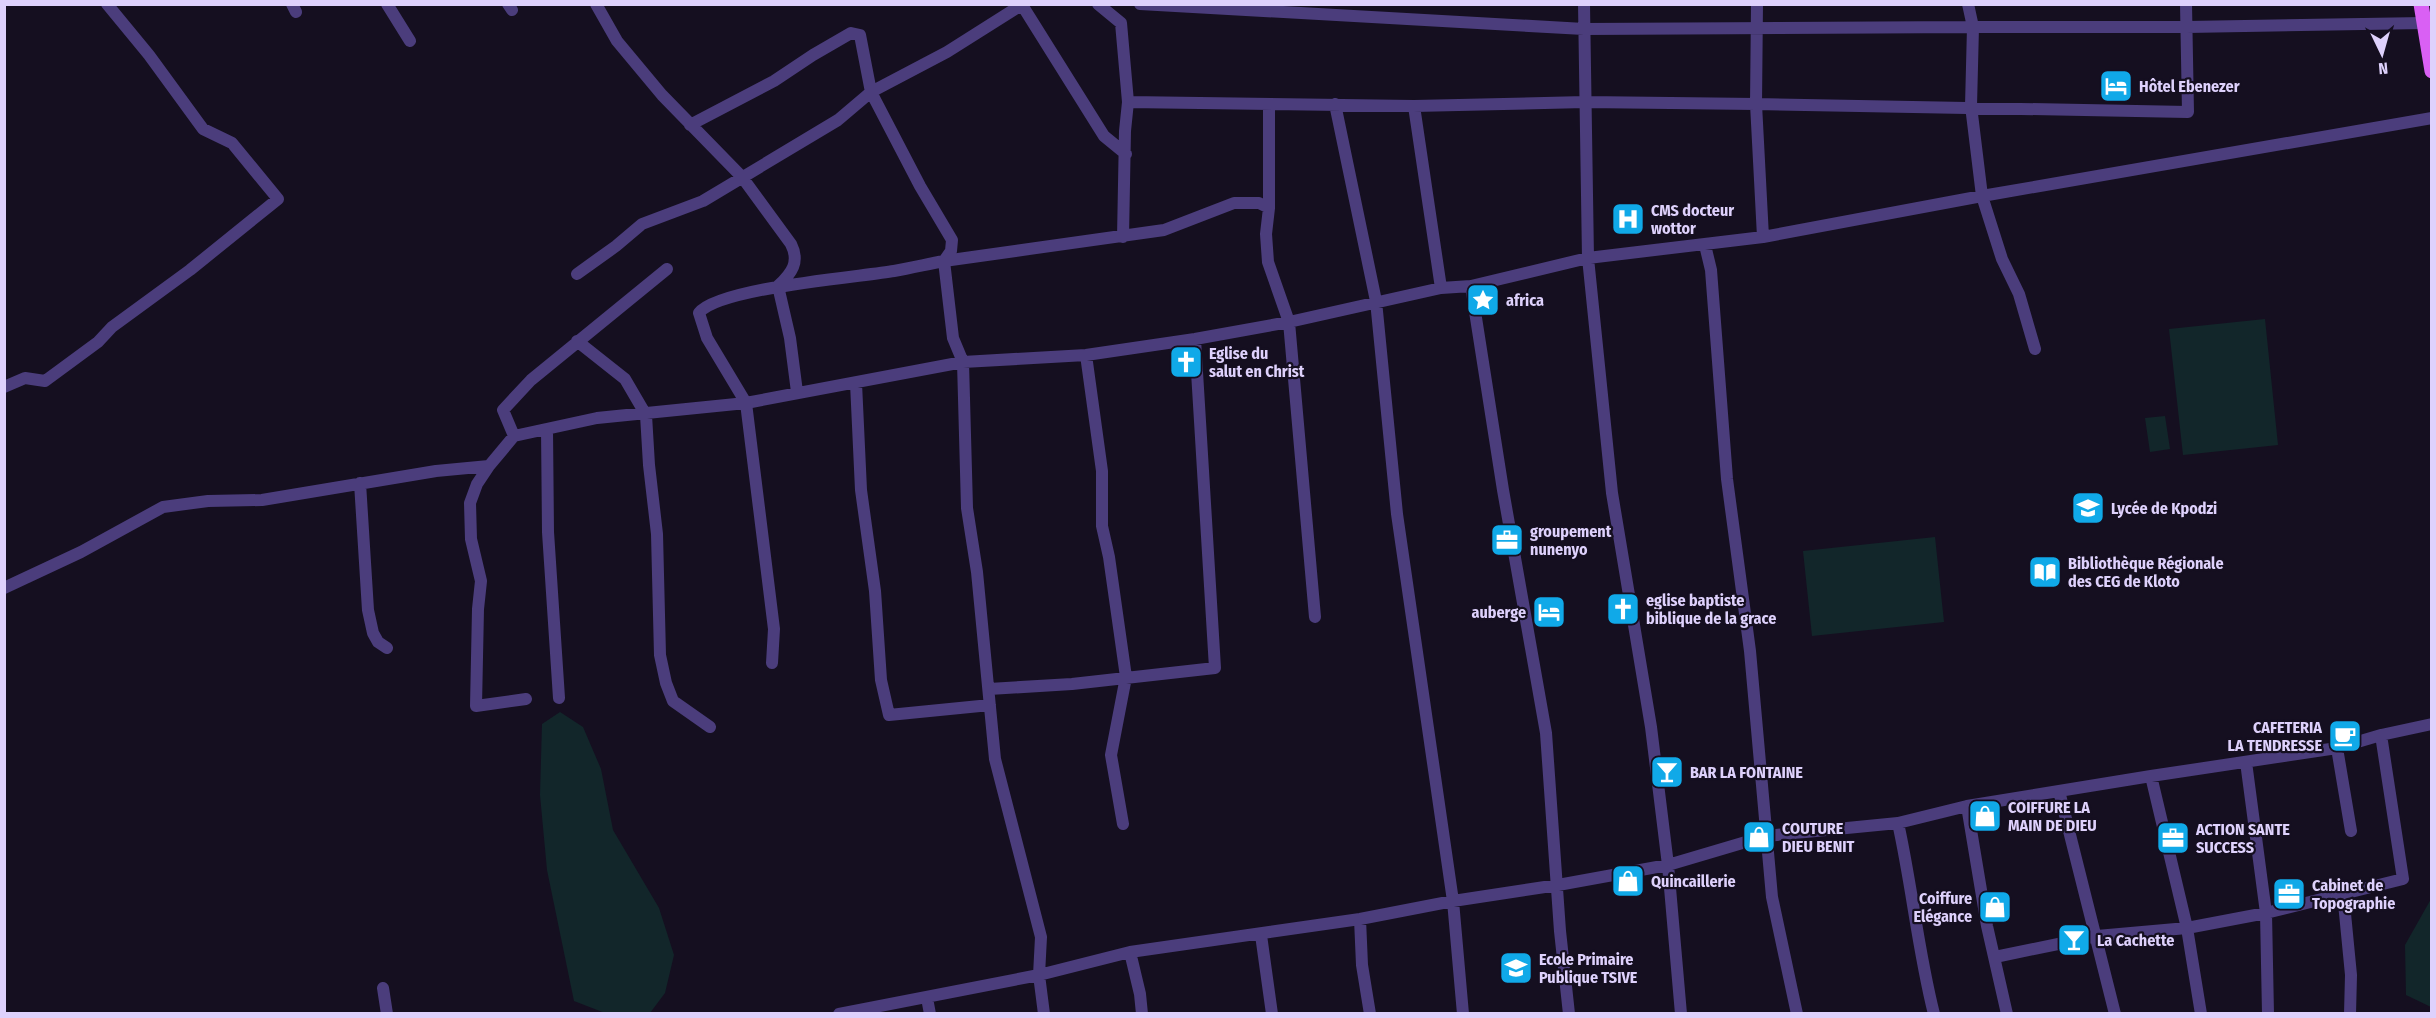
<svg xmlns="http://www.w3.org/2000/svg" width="2436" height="1018" viewBox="0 0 2436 1018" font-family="'Fira Sans Condensed',sans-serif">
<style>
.green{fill:#12262a}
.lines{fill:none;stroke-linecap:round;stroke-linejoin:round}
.minor{stroke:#4b3d7c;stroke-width:12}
.major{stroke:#d960f4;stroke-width:15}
.labels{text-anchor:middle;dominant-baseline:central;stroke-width:4.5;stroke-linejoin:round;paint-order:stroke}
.poi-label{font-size:16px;font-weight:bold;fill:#ded1fc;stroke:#150f20;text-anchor:start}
</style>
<rect width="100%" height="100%" fill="#150f20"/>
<path class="green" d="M2265 319 2278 445 2183 455 2169 329Z
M2165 416 2170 449 2150 452 2145 418Z
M1935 537 1944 622 1812 636 1803 551Z
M560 712 583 727 601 769 613 830 659 908 674 955 665 993 650 1013H605L574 1001 547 870 540 795 542 724Z
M2431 899V1007L2406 995 2405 945Z"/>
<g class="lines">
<path class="minor" d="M292 4 296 12
M387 4 410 41
M508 4 512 10
M596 4 617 41 662 95 742 177 791 244C800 262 792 273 778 286
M1098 4 1121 23 1128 102 1125 131 1123 237
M1140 4 1584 29 1973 27 1971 106 1982 196 2002 259 2019 294 2035 349
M1584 4 1588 258 1612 493 1651 727 1668 865 1681 1014
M1757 4 1756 104 1763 237
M1968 4 1973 27H2187L2424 23
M1022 5 1104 136 1126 154
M1128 102 1414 106 1585 102 1756 104 2188 112 2186 4
M1269 104V208L1266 234 1268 262 1289 322 1315 617
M1335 104 1376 301 1397 514 1453 901 1463 1014
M1414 106 1441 288
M690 125 774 81 813 55 851 33 860 35 871 92 920 186 952 240 951 251 944 261C928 264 911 268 894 271 859 277 718 288 699 313L707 338 746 403 774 629 772 663
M1705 245 1711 270 1727 479 1750 651 1772 897 1797 1014
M577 274 616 246 642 224 703 201 838 120 871 92 947 52 1023 4
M778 286 790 338 797 392
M1471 286 1503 490 1546 733 1560 931 1569 1014
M577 341 625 379 646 415 649 465 657 534 660 655 666 683 673 701 710 727
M1086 355 1102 471V526L1109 557 1126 677 1111 755 1123 824
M856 383 861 490 875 591 881 680 889 715 990 705
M4 387 25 378 45 381 98 342 112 327 190 270 278 199 232 143 203 129 149 55 107 4
M547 430 548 532 559 698
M514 436 503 410 531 380 667 269
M489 466 477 484 470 503 471 539 481 581 478 609 476 706 526 699
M360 483 368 610 373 633 378 642 387 648
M4 588 81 552 163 507 208 501 262 500 436 471 489 466 514 436 597 418 746 403 963 362 1086 355 1195 339 1289 322 1441 288 1471 286 1588 258 1763 237 1982 196 2432 118
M989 689 1072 684 1215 668 1195 339
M2337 748 2351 831
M2246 762 2266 913 2268 1014
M2151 776 2187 928 2201 1014
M2059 791 2115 1014
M1967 806 1987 926 2007 1014
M1898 823C1912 886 1918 951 1934 1014
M2343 893 2351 975 2350 1014
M1360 919 1362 965 1370 1014
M1261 935 1272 1014
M1130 952 1140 994 1142 1014
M1995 957 2097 936 2187 928 2266 913 2403 879 2381 735
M383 988 387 1014
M927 998 930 1014
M839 1014 1039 975 1130 952 1360 919 1453 901 1558 885 1668 865 1766 836 1898 823 1967 806 2151 776 2337 748 2381 735 2432 724
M1044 1014 1039 975 1041 937 995 759 977 572 967 508 963 362 953 338 944 261 1164 230 1234 203H1259L1269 208"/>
<path class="major" d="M2421 4 2432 71"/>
</g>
<defs>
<symbol id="hotel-square" viewBox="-11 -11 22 22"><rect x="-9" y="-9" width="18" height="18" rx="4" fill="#10a9e8" stroke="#150f20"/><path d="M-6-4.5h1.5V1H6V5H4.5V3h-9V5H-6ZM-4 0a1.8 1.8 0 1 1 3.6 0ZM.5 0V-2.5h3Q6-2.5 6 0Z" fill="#fff"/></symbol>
<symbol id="hospital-square" viewBox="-11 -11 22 22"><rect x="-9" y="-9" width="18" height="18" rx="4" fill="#10a9e8" stroke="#150f20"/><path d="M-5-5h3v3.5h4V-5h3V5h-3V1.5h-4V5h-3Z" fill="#fff"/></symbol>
<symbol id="sight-square" viewBox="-11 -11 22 22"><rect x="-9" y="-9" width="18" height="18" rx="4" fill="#10a9e8" stroke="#150f20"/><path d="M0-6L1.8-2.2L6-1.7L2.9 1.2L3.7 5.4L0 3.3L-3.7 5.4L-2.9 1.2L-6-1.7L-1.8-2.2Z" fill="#fff"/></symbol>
<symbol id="church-square" viewBox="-11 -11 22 22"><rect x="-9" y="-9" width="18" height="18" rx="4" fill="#10a9e8" stroke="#150f20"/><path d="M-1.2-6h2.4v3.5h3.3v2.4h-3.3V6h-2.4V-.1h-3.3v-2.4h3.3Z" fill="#fff"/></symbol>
<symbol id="school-square" viewBox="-11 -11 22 22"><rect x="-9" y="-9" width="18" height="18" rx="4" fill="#10a9e8" stroke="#150f20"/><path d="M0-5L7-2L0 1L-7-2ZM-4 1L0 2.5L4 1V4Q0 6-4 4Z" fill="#fff"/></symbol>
<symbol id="office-square" viewBox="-11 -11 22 22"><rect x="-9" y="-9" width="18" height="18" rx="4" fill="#10a9e8" stroke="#150f20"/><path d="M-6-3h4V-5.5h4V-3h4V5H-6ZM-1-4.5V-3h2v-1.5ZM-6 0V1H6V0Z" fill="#fff"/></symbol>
<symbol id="library-square" viewBox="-11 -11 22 22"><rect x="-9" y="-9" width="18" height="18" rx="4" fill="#10a9e8" stroke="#150f20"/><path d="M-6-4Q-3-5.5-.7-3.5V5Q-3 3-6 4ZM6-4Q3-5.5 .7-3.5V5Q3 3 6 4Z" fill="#fff"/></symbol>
<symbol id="cafe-square" viewBox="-11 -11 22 22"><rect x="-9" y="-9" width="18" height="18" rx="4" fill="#10a9e8" stroke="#150f20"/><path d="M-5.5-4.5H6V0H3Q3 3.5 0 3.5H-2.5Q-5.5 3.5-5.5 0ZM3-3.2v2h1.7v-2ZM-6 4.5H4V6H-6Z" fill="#fff"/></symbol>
<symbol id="bar-square" viewBox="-11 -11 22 22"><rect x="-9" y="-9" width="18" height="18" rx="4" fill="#10a9e8" stroke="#150f20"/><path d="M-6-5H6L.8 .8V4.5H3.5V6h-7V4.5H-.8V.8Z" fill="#fff"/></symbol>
<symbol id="shop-square" viewBox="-11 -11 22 22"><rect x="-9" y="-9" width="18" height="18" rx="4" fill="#10a9e8" stroke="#150f20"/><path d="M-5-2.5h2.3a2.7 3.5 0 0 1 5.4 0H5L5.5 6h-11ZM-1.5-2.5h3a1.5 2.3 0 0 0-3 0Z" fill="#fff"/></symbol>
</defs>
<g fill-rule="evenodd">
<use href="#hotel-square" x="2097" y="67" width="38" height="38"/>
<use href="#hospital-square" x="1609" y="200" width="38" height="38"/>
<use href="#sight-square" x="1464" y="281" width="38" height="38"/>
<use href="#church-square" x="1167" y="343" width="38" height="38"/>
<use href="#school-square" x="2069" y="489" width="38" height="38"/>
<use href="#office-square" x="1488" y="521" width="38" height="38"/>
<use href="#library-square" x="2026" y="553" width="38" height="38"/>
<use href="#church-square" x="1604" y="590" width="38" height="38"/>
<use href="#hotel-square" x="1530" y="593" width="38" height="38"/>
<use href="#cafe-square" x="2326" y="717" width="38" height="38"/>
<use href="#bar-square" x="1648" y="753" width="38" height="38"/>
<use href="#shop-square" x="1966" y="797" width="38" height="38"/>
<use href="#shop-square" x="1740" y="818" width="38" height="38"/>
<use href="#office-square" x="2154" y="819" width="38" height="38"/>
<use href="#shop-square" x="1609" y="862" width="38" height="38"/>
<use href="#office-square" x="2270" y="875" width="38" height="38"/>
<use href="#shop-square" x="1976" y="888" width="38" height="38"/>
<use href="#bar-square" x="2055" y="921" width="38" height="38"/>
<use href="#school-square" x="1497" y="949" width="38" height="38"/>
</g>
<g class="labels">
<g class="poi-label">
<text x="2139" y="86">Hôtel Ebenezer</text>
<text x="1651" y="210">CMS docteur<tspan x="1651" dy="18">wottor</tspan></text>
<text x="1506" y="300">africa</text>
<text x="1209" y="353">Eglise du<tspan x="1209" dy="18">salut en Christ</tspan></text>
<text x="2111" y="508">Lycée de Kpodzi</text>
<text x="1530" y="531">groupement<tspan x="1530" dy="18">nunenyo</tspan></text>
<text x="2068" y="563">Bibliothèque Régionale<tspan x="2068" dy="18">des CEG de Kloto</tspan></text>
<text x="1646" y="600">eglise baptiste<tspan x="1646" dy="18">biblique de la grace</tspan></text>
<text x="1526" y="612" text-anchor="end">auberge</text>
<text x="2322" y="727" text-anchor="end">CAFETERIA<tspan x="2322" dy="18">LA TENDRESSE</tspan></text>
<text x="1690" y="772">BAR LA FONTAINE</text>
<text x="2008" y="807">COIFFURE LA<tspan x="2008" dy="18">MAIN DE DIEU</tspan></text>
<text x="1782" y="828">COUTURE<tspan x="1782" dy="18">DIEU BENIT</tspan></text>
<text x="2196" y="829">ACTION SANTE<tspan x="2196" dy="18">SUCCESS</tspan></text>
<text x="1651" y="881">Quincaillerie</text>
<text x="2312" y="885">Cabinet de<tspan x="2312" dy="18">Topographie</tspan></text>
<text x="1972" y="898" text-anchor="end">Coiffure<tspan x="1972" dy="18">Elégance</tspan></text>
<text x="2097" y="940">La Cachette</text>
<text x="1539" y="959">Ecole Primaire<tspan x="1539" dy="18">Publique TSIVE</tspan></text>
</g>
</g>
<rect width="2436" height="1018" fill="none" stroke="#ded1fc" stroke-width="12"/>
<g transform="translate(2382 54) rotate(175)" stroke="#150f20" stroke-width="4.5" paint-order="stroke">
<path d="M0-4.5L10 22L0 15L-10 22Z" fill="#ded1fc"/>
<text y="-9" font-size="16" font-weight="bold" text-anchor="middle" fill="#ded1fc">N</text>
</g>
</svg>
